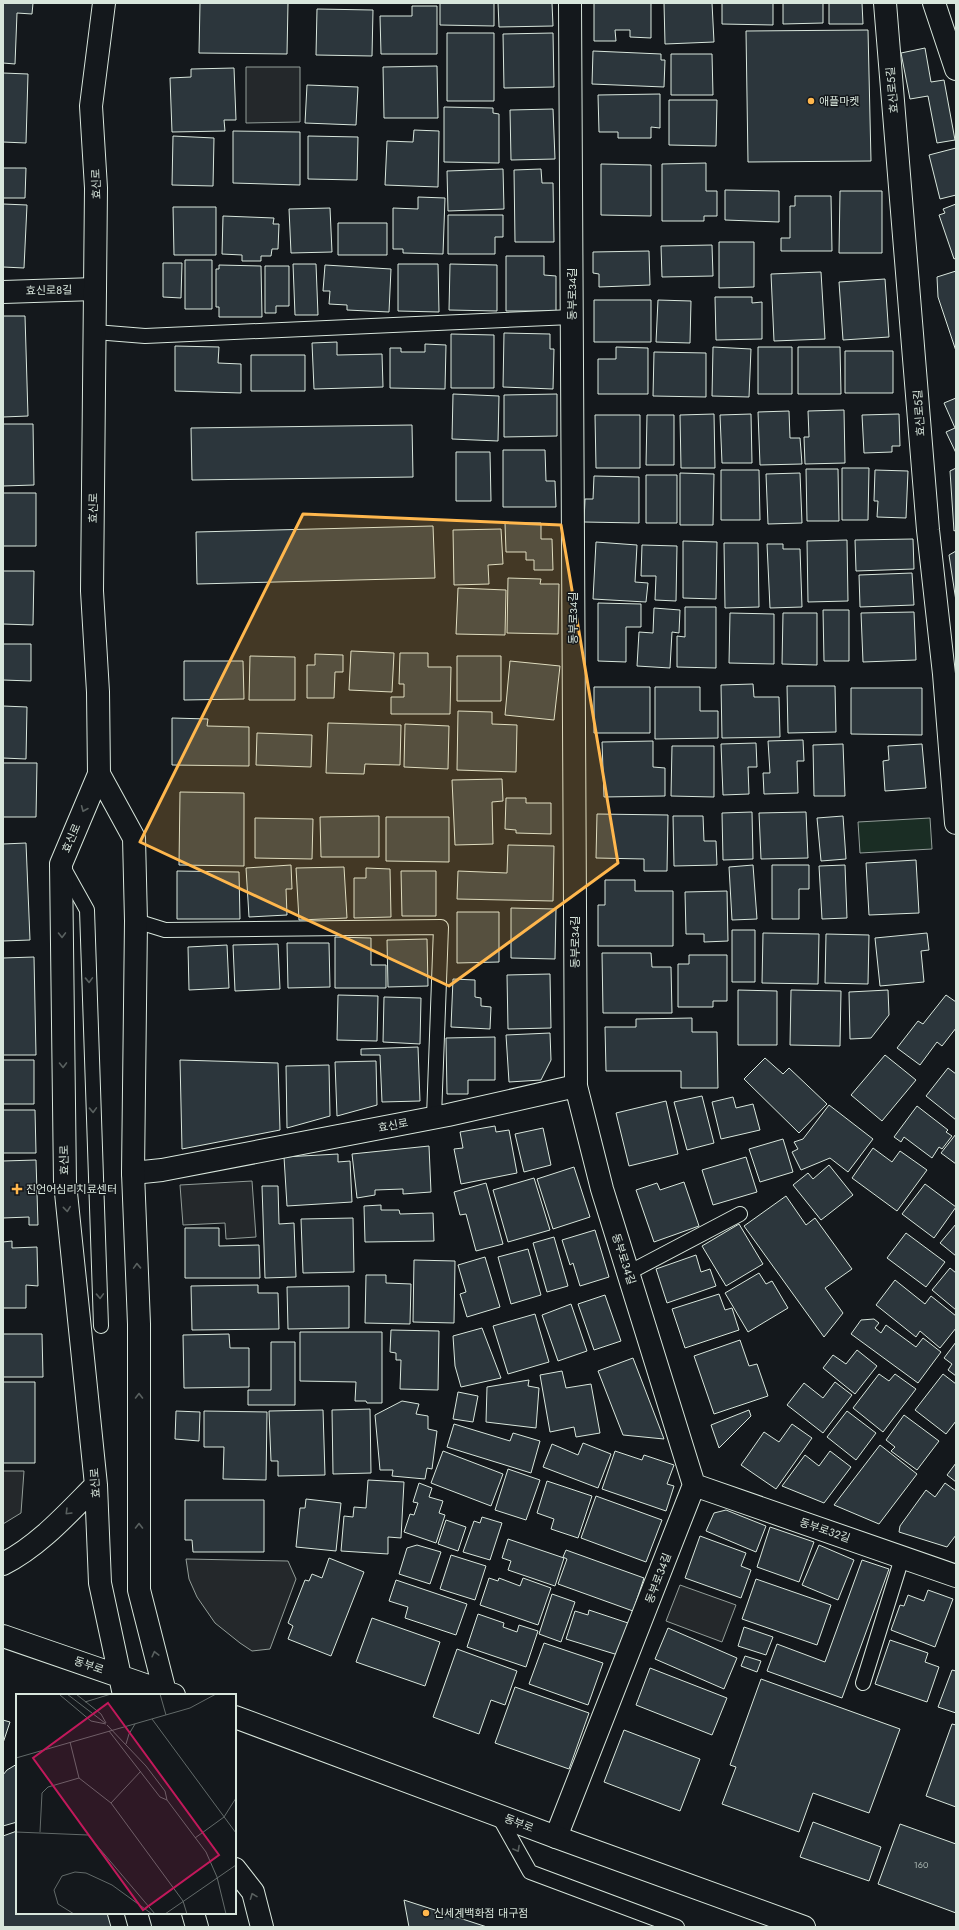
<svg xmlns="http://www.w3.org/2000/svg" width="959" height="1930" viewBox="0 0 959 1930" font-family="Jost,'Noto Sans KR',sans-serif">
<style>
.green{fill:#1a2d24;stroke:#939e99}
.parking{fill:#24282b;stroke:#939e99}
.building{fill:#2c363c;stroke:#d8e6dc}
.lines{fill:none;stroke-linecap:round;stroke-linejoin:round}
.service-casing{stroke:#d8e6dc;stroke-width:16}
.minor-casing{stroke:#d8e6dc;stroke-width:24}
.tertiary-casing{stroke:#d8e6dc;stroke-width:24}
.secondary-casing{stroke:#d8e6dc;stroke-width:24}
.service{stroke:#14181c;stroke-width:14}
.minor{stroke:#14181c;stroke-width:22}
.tertiary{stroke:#14181c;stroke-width:22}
.secondary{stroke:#14181c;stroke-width:22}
.oneway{stroke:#59605f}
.marked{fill:#ffb74d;fill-opacity:0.2;stroke:#ffb74d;stroke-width:3;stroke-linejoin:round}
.poi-dot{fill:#ffb74d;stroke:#14181c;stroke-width:1.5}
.labels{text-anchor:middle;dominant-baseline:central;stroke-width:3;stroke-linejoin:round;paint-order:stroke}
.number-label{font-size:9px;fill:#adbab4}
.street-label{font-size:11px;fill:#d8e6dc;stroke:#14181c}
.poi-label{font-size:11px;fill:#d8e6dc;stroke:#14181c;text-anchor:start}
.inset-road{fill:none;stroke:#626a69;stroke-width:1}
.view{fill:#c2185b;fill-opacity:0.15;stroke:#c2185b;stroke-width:2}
.inset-edge{fill:none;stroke:#d8e6dc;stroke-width:2}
</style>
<rect width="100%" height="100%" fill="#14181c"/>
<path class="green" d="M930 818 932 849 860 853 858 822Z"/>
<path class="parking" d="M246 67H300V122L246 123Z
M252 1181 256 1237 226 1239 225 1223 183 1225 180 1185Z
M3 1471H24L21 1513 3 1524Z
M186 1559 288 1561 296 1579 270 1649 252 1651 240 1643 215 1623 197 1597 189 1579Z
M680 1585 736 1605 722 1642 666 1621Z"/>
<path class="building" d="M3 3H33L32 14 17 13 15 64 3 63Z
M200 3H288L287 54 199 53Z
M440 3H494V26L440 25Z
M498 3H552L553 26 499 27Z
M594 3H651V38L630 37V30H615L616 41H594Z
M664 3H712L714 42 665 44Z
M722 3H773V25L722 24Z
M783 3H823V23L783 24Z
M829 3H862L863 24H829Z
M412 6H437V54H381L380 16H412Z
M317 9 373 10 372 56 316 55Z
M868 30 871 161 748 162 746 31Z
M447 33H494V101H447Z
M553 33 554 87 504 88 503 34Z
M925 48 931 82 944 80 955 140 937 143 928 96 910 99 901 53Z
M593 51 661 54V60H665L664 87 592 84Z
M671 54H712L713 95H671Z
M437 66 438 118H384L383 67Z
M234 68 236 120H224L225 131 172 132 170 78 191 77V69Z
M3 73 28 74 26 143 3 142Z
M307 85 358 87 356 125 305 123Z
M660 94V128L651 127V138H618V132H599L598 95Z
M669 100H717L716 146 669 145Z
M444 107 493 108V113L499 114V163L444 162Z
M553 109 555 159 511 160 510 110Z
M414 130 439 131 438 187 385 185 387 141 413 142Z
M233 131 300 132V185L233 183Z
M173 136 214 138 213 186 172 185Z
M308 136 358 137 357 180 308 179Z
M956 148V195L940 199 929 155Z
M706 163V191H717V216H704V221H662V164Z
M601 164 651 165V216L601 215Z
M3 168H26L25 198H3Z
M503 169 504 209 448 211 447 171Z
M541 169 542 183H553L554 242H515L514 170Z
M725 190 779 191V222L725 220Z
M840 191H882V253H839Z
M795 196H831L832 251H781V238H790V206H795Z
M418 197 445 198 443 254 403 253V249H393V208L418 209Z
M3 204 27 205 24 268 3 267Z
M956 204V258L954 259 939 215 945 213 943 209Z
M173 207H216V255H174Z
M330 208 332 252 291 253 289 209Z
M448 215H503V237H495V254H448Z
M223 216 274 218 273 224H279L278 249H272L271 256H261V261H242V255L222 254Z
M338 223H387V255H338Z
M719 242H754V287L719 288Z
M712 245 713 276 662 277 661 246Z
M649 251 650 285 599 287V274L593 273V252Z
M506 256H544V275L556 276V311H506Z
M185 260H212V309H185Z
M163 263H182L181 298 163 297Z
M293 264H316L318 315H295Z
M398 264H438L439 312 398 311Z
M450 264 497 265V311L449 310Z
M219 265 261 266 262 317H219V307H216V269H219Z
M325 265 391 269 389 312 347 310V305L329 304 330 291H323Z
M265 266H289V306H276V313H265Z
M956 271V351L938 297 937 277Z
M821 272 825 339 774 341 771 274Z
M885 279 889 337 843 340 839 282Z
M715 297H752V303L762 302V339L716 340Z
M594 300H651V342H594Z
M658 300 691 301 690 343 656 342Z
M3 316H25L28 416 3 417Z
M504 333 550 334V349H554L553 389 503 387Z
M451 334 494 335V388H451Z
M337 342V355L382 354 383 387 314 389 312 343Z
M425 344 446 345 445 389 390 388V348H401V352H425Z
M175 346 219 347 218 363 241 364V393L175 391Z
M616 347 648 348V394H598V359H616Z
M713 347 751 349 749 397 712 396Z
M758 347H792V394H758Z
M798 347H840L841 394H798Z
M845 351H893V393H845Z
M654 352 706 353V397L653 396Z
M251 355H305V391H251Z
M453 394 499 396 498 441 452 439Z
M557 394V436L504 437V395Z
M956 398V453L946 432 955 428 944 403Z
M844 410 845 463 805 464 804 437H809L808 411Z
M789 411 790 438H800L802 464 760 465 758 412Z
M714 414 715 468H681L680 415Z
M751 414 752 463H722L720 415Z
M899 414 900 446H892V452L864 453 862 415Z
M595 415H640V468H596Z
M647 415H674V465H646Z
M3 424H33L34 485 3 486Z
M412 425 413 477 192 480 191 428Z
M503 450H545L546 481H555L556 507H503Z
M456 452H490L491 501H456Z
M842 468H869L868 520H842Z
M956 468V530L954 531 950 471Z
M806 469H838L839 521H807Z
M721 470H759L760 520H721Z
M875 470 908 471 906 518 877 517 878 501H874Z
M680 473 714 474 713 525H680Z
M800 473 802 523 768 524 766 474Z
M646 475H677V523H646Z
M594 476 639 477V523L584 522 585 499H593Z
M3 493H36V546H3Z
M505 523H541V539H552L553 570H534V560H526V552H506Z
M433 526 435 578 197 584 196 532Z
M501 529 503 564 488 565 489 584 454 585 453 530Z
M913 539 914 569 856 571 855 540Z
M847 540 848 601 808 602 807 541Z
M683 541 717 542 716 599 683 598Z
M596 542 637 545 635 582 648 583 646 602 593 599Z
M724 543H758L759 607 725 608Z
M767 544H783V549H800L802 607 770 608Z
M642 545 677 546 676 601 655 600 656 576H641Z
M956 551V601L949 555Z
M3 571H34L33 625 3 624Z
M912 573 914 605 860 607 859 575Z
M508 578 541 579 540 584H559L558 634 507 633Z
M458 588 506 590 505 635 456 634Z
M598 603 641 604V627H626V662L598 661Z
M685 607H716V668L677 667V636L685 637Z
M654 608 680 610 679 633 672 632 670 668 637 666 639 632 653 633Z
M823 610H849V661H824Z
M914 612 916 660 863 662 861 613Z
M730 613 774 614V664L729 663Z
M783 613H817V665L782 664Z
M3 644H31V681L3 680Z
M351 651 394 653 392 692 349 690Z
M400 653H428V667H451L450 714H391V697H404V684H399Z
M315 654 343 655V672H335L334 698H307V665H315Z
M250 656 295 657V700H249Z
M457 656H501V701H457Z
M184 661H243L244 699 184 700Z
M510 661 560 666 554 720 505 715Z
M753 684 754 697H779L780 737 722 738 721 685Z
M787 686H835L836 732 788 733Z
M594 687H650V733H594Z
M655 687H700V711H718V738L655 739Z
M851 688H922V735L851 734Z
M3 706 27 707 26 759 3 758Z
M458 711 492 712V724L517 725 516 772 457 770Z
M172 718 208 719 207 726 249 727V766L172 765Z
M328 723 401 725 400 765 365 764 364 774 326 773Z
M405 724 449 726 448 769 404 767Z
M257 733 312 735 311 767 256 765Z
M803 740 804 761H797L798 793 764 794 763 773H770L768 741Z
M653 741V767L665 768V796L604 797 602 742Z
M756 743 757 767H748L749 794 723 795 721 744Z
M843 744 845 796H814L813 745Z
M922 744 926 788 885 791 883 761 889 760 888 746Z
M672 746H714V797L671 796Z
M3 763H37L36 817H3Z
M502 779 503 801 492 802 493 844 455 845 452 780Z
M180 792 244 793V866L179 865Z
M506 798H526V803H551V834L516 833V830L505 829Z
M752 812 753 859 723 860 722 813Z
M806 812 808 858 761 859 759 813Z
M597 814 668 815 667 871H644V859L596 858Z
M379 816V857H321L320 817Z
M673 816H703L704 841H716L717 865 674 866Z
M843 816 846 859 821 861 817 818Z
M386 817H449V862L386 861Z
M255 818 313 819 312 859 255 858Z
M26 843 30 940 3 941V844Z
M508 845 554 846 553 901 457 899 458 871 507 873Z
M916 860 919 913 869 915 866 863Z
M291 865 292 889H286L287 915 249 917 246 868Z
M753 865 757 919 732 920 729 867Z
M772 865H809V889H799V919H772Z
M845 865 847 918 822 919 819 866Z
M344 867 347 918 299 920 296 868Z
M366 868 390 869 391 917 354 918V878H366Z
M177 871 239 872 240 919H177Z
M401 871H436V916H402Z
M605 880H635V891H673V946H598V905H605Z
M727 891 728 941 704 942V934H686L685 892Z
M511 908 556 909 555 959 511 958Z
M457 912H499V962L457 963Z
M732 930H755V982H732Z
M763 933 819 934 818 984 762 983Z
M927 933 929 950 921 951 924 982 880 986 875 938Z
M826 934 869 935 868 984 825 983Z
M335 937 371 938V965H386V988H335Z
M427 939 428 986 388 987 387 940Z
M287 943H329L330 987 288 988Z
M278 944 280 989 235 991 233 945Z
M227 945 229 988 189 990 188 947Z
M602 953H651L652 967H671L672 1013H603Z
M689 955H727V1001H713V1007H678V964H689Z
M34 957 36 1055H3V958Z
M550 974 551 1028 508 1029 507 975Z
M453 979 475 980V997L481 998V1006L491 1007 490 1029 451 1027Z
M738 990 777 991V1045H738Z
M791 990 841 991 840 1046 790 1045Z
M888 990 889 1015 871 1038 850 1039 849 992Z
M338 995 378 996 377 1041 337 1040Z
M946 995 956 1002V1028L942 1046 937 1042 920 1065 897 1048 918 1021 923 1024Z
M384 997 421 998 420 1044 383 1042Z
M692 1018V1032H717L718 1088H681V1071H606L605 1027H636V1019Z
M550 1033 551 1060 541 1080 509 1082 506 1035Z
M495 1037V1080H468V1094H447L446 1038Z
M418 1047 420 1101 382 1102 380 1055H361V1049Z
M885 1055 916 1080 882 1121 851 1095Z
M765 1058 783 1074 789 1068 827 1104 799 1133 744 1079Z
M3 1060H34V1104H3Z
M180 1060 278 1063 280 1130 182 1149Z
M376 1061 377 1105 337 1116 335 1062Z
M329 1065 330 1116 287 1128 286 1066Z
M948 1068 956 1074V1120L926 1096Z
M702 1096 714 1143 687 1150 674 1102Z
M733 1097 736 1108 753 1104 760 1130 721 1139 712 1102Z
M666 1101 678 1154 629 1166 616 1113Z
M829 1105 873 1139 848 1172 830 1158 801 1170 792 1152 798 1149 794 1142 803 1139Z
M917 1106 948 1130 946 1132 952 1136 942 1149 939 1147 932 1158 904 1137 901 1142 894 1137Z
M3 1110H35L36 1153H3Z
M495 1126 496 1132 509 1130 517 1173 461 1184 454 1149 463 1148 460 1132Z
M543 1128 551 1165 524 1172 515 1134Z
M956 1134V1164L941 1153Z
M783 1139 793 1172 760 1182 749 1149Z
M429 1146 431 1192 403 1194V1189L375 1190V1195L357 1198 352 1154Z
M873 1148 892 1162 900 1151 927 1170 897 1211 852 1178Z
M338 1154V1162L350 1161 352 1202 287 1206 284 1157Z
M746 1157 757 1192 713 1205 702 1170Z
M36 1160 38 1225H29V1217L3 1218V1161Z
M829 1165 853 1195 821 1220 793 1185 808 1173 813 1179Z
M574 1167 590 1217 553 1229 537 1179Z
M534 1178 550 1230 508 1242 493 1190Z
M684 1182 699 1226 654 1242 636 1190 657 1183 660 1190Z
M486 1183 503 1244 476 1251 466 1214 460 1215 454 1192Z
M925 1184 956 1207 934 1238 902 1214Z
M262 1186H278L279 1224 294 1223 296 1277 265 1278Z
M786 1196 806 1225 815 1218 852 1269 825 1288 843 1313 824 1337 744 1226Z
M381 1205V1210H399L400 1214 433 1213 434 1241 365 1242 364 1206Z
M353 1218 354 1272 303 1273 301 1219Z
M739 1224 763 1264 726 1286 702 1246Z
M956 1224V1256L940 1243Z
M185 1228H219V1246L259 1245 260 1278H185Z
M595 1230 609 1277 580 1286 573 1263 570 1265 562 1240Z
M906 1233 945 1262 926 1287 887 1258Z
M554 1237 568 1286 547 1292 533 1243Z
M12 1241V1248L37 1247 38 1286 26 1285V1308H3V1242Z
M528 1249 541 1295 511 1304 498 1257Z
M696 1255 701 1272 710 1269 716 1286 667 1303 656 1269Z
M485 1257 500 1307 467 1317 460 1294 466 1292 458 1265Z
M414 1260 455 1261 454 1323 413 1322Z
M950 1268 956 1273V1310L932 1290Z
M759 1273 766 1284 772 1281 788 1308 748 1332 725 1293Z
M366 1275H386V1283L411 1284 410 1324 365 1323Z
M895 1280 925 1304 931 1296 956 1316V1328L940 1348 920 1331 916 1337 876 1305Z
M258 1285V1293H278L279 1329 192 1330 191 1286Z
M349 1286V1328L288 1329 287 1287Z
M719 1294 725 1310 732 1308 739 1330 685 1348 672 1309Z
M605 1295 621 1341 594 1350 578 1304Z
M571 1304 587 1351 558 1361 542 1315Z
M535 1314 549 1362 508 1374 493 1326Z
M874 1319 879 1323 875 1328 881 1333 886 1325 916 1347 923 1338 941 1352 918 1383 851 1334 861 1320Z
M482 1328 501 1378 461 1387 455 1366 453 1336Z
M391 1330 439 1331 438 1390 400 1389 401 1360H396V1353L390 1352Z
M300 1332H382V1403H367L366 1401H355L356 1382 300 1381Z
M3 1334H42L43 1377H3Z
M229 1334 230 1348H249V1387L184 1388 183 1335Z
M740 1340 749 1366 757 1364 768 1396 714 1414 694 1356Z
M271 1342H295V1405H248V1390H271Z
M956 1342V1376L948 1370 952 1364 944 1358Z
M857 1350 877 1366 855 1394 823 1368 833 1355 846 1364Z
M633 1358 664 1439 623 1435 598 1371Z
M562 1371 566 1388 591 1384 600 1433 576 1437 574 1427 550 1432 540 1375Z
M879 1374 889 1381 895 1374 916 1389 883 1432 853 1408Z
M943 1374 956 1384V1421L946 1434 915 1410Z
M529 1380 528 1386 539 1388 536 1428 486 1422 487 1387Z
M3 1382H35V1463H3Z
M835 1382 852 1395 823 1433 787 1405 804 1383 823 1398Z
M458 1392 478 1396 473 1422 453 1419Z
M402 1401 419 1404 416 1414 428 1416V1429L437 1431 432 1469 427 1468 425 1479 392 1476 393 1470H380L375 1415Z
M370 1409 371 1473 333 1474 332 1410Z
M323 1410 325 1475 278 1476V1461H271L269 1411Z
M749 1410 751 1416 719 1448 711 1425Z
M176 1411 200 1412 199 1441 175 1439Z
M204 1411 267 1412 266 1480 223 1479 224 1447H204Z
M847 1411 876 1433 856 1460 827 1437Z
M904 1415 939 1441 917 1470 891 1451 895 1447 886 1440Z
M454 1424 510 1441 513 1433 540 1441 531 1473 447 1447Z
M792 1424 812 1438 776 1489 741 1465 764 1432 779 1442Z
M583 1443 611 1454 598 1488 543 1467 552 1444 578 1455Z
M880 1445 917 1474 879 1524 834 1505Z
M443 1451 503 1474 491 1506 431 1483Z
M615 1451 642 1460 644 1455 674 1465 667 1484 674 1486 666 1511 602 1489Z
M830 1451 851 1467 824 1503 782 1486 805 1455 819 1466Z
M956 1463V1482L947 1475Z
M508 1469 540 1480 526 1520 495 1510Z
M368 1480 404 1482 401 1538 388 1537V1554L341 1551 344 1516 353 1517 354 1507 366 1508Z
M547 1481 592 1496 578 1538 551 1529 554 1519 537 1513Z
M419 1483 432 1488 429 1497 443 1501 439 1513 445 1515 436 1543 404 1532 410 1514 414 1515 418 1503 413 1502Z
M945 1483 956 1491V1535L947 1547 899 1532 900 1526 926 1490 935 1497Z
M596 1496 662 1520 646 1562 581 1538Z
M306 1499 341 1503 336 1551 296 1547 300 1508H305Z
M185 1500H264V1552H193L192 1540H185Z
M726 1510 766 1526 756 1552 706 1531 714 1513Z
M482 1517 502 1523 490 1560 463 1552 474 1521 480 1523Z
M446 1520 466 1527 458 1551 438 1544Z
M770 1527 814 1542 799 1582 757 1567Z
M700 1536 746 1553 741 1566 751 1570 741 1598 685 1578Z
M508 1539 564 1558 555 1586 508 1570 511 1561 502 1558Z
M417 1545 441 1552 430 1584 399 1574 407 1548Z
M819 1545 854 1560 838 1600 802 1585Z
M566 1550 644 1578 633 1611 558 1584 567 1559 563 1557Z
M451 1555 486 1566 475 1600 440 1589Z
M329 1558 364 1572 331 1656 288 1639 293 1626 288 1623 305 1580 309 1581 312 1574 322 1578Z
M862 1560 889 1569 842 1698 767 1671 777 1644 825 1662Z
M489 1578 498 1581 499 1578 520 1586 523 1578 551 1588 538 1625 480 1605Z
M756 1579 831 1605 817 1645 742 1619Z
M396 1580 467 1604 456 1635 405 1618 408 1607 389 1601Z
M928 1590 953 1599 935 1647 891 1630 900 1605 904 1606 908 1595 924 1601Z
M552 1594 575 1602 561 1642 539 1634Z
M589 1610 628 1623 618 1655 566 1639 575 1611 588 1615Z
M478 1614 504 1623 503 1627 517 1632 519 1625 538 1631 526 1667 467 1647Z
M372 1618 440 1642 425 1686 356 1662Z
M744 1627 773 1637 766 1655 738 1646Z
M668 1628 737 1658 724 1689 655 1659Z
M890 1640 928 1653 925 1662 939 1667 927 1702 875 1684Z
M544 1643 603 1663 588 1705 529 1684Z
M457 1649 517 1671 505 1705 491 1700 479 1734 433 1717Z
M745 1656 761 1661 757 1672 741 1666Z
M650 1668 727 1698 712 1735 636 1705Z
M952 1670 956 1671V1713L938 1707Z
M761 1679 900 1729 869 1813 813 1793 799 1832 722 1804 736 1767 730 1765Z
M515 1687 589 1713 569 1769 495 1743Z
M3 1720 10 1722 3 1743Z
M952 1724 956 1725V1807L926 1796Z
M624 1730 700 1759 680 1811 604 1782Z
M17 1764V1822L3 1826V1775L7 1770Z
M813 1822 881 1847 869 1881 800 1857Z
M900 1824 956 1844V1913L878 1884Z
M17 1831V1913H107L111 1927H3V1836Z
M404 1900 487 1927H409Z"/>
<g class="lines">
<defs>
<path id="service" d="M95 332 145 336 572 317
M63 867 87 910 101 1326
M136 921 165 930 441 927 434 1117
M628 1273 740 1214
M863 1683 902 1558
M498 1815 530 1872 677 1927"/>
<path id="minor" d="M885 3 928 530 944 674 956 823
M934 3 956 69
M3 292 95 289
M133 1173 162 1170 448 1115 576 1086
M694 1485 956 1576
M556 1837 694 1485 602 1189 576 1086 570 3
M235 1869 253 1892 262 1927
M136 1913 140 1927"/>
<path id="tertiary" d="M193 1913 197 1927"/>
<path id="secondary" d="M104 3 91 106 96 188 92 591 98 692 99 774 61 864 65 1183 96 1485 100 1583 124 1695
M99 774 134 838 136 921 133 1173 139 1324V1590L165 1692 164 1695
M3 1564C39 1546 68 1513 96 1485
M3 1636 174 1695
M235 1717 556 1837 804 1927"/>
</defs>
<use href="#service" class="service-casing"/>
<use href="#minor" class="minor-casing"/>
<use href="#tertiary" class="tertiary-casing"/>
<use href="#secondary" class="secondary-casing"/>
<use href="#service" class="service"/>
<use href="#minor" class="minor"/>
<use href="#tertiary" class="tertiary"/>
<use href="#secondary" class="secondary"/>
</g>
<defs><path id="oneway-chevron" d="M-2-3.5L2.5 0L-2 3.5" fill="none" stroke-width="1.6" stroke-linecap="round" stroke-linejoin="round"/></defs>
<g class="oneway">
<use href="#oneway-chevron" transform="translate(84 809) rotate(113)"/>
<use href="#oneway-chevron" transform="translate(62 935) rotate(89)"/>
<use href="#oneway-chevron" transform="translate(89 980) rotate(88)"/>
<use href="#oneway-chevron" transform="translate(63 1065) rotate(89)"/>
<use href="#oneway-chevron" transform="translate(93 1110) rotate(88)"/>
<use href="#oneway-chevron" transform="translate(67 1209) rotate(84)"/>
<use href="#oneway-chevron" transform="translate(137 1266) rotate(-92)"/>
<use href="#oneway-chevron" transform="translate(100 1296) rotate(88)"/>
<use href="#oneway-chevron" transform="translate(139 1396) rotate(-90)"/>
<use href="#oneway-chevron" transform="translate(68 1512) rotate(135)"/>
<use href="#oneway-chevron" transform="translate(139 1526) rotate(-90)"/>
<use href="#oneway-chevron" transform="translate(155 1654) rotate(-104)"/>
<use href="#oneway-chevron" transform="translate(517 1849) rotate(61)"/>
<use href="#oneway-chevron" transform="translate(253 1896) rotate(-111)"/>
</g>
<path class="marked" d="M303 514 561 525 618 863 449 986 140 842Z"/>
<g class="poi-dot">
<circle cx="811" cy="101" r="4"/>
<path d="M15 1183h4v4h4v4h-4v4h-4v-4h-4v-4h4z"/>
<circle cx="426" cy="1913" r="4"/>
</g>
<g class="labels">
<g class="number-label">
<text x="921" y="1864">160</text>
</g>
<g class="street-label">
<text transform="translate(892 90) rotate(-95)">효신로5길</text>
<text transform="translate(96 184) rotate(-92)">효신로</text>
<text transform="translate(49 290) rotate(-1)">효신로8길</text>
<text transform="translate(572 294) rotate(-90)">동부로34길</text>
<text transform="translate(919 413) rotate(-94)">효신로5길</text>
<text transform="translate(93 508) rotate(-89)">효신로</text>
<text transform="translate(573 618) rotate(-90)">동부로34길</text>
<text transform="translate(71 838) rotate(-67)">효신로</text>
<text transform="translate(575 942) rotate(-90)">동부로34길</text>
<text transform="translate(393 1125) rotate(-11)">효신로</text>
<text transform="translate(64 1160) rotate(-91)">효신로</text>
<text transform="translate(624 1259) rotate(72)">동부로34길</text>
<text transform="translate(95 1483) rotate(-94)">효신로</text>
<text transform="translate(825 1530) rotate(19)">동부로32길</text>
<text transform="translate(658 1578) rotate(-69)">동부로34길</text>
<text transform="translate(89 1665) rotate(19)">동부로</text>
<text transform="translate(519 1823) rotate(21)">동부로</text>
</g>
<g class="poi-label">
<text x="819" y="101">애플마켓</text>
<text x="26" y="1189">진언어심리치료센터</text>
<text x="434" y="1913">신세계백화점 대구점</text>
</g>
</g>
<g transform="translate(16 1694)">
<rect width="220" height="220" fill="#14181c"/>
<path class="inset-road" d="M51 0 89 29M60 0 85 20 90 29M144 0 150 21M44 1 75 27 90 30M69 8 95 0M136 25 220 139M91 31 130 72 149 97 151 106 190 158 201 183 210 220M93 37 144 103 151 106M54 48 63 84 95 109 167 207 171 220M110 50 113 40 119 30M0 64 174 14 200 0M95 109 125 77M0 138 72 141 139 220M24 138 26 99 32 93 63 84M179 144 208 123 220 104M58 220 42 210 38 196 46 182 59 178 70 179 96 191 136 220M149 220 220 171"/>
<path class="view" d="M92 9 203 161 127 216 17 64Z"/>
<rect width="220" height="220" class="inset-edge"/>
</g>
<rect width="959" height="1930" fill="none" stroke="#d8e6dc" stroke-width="8"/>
</svg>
